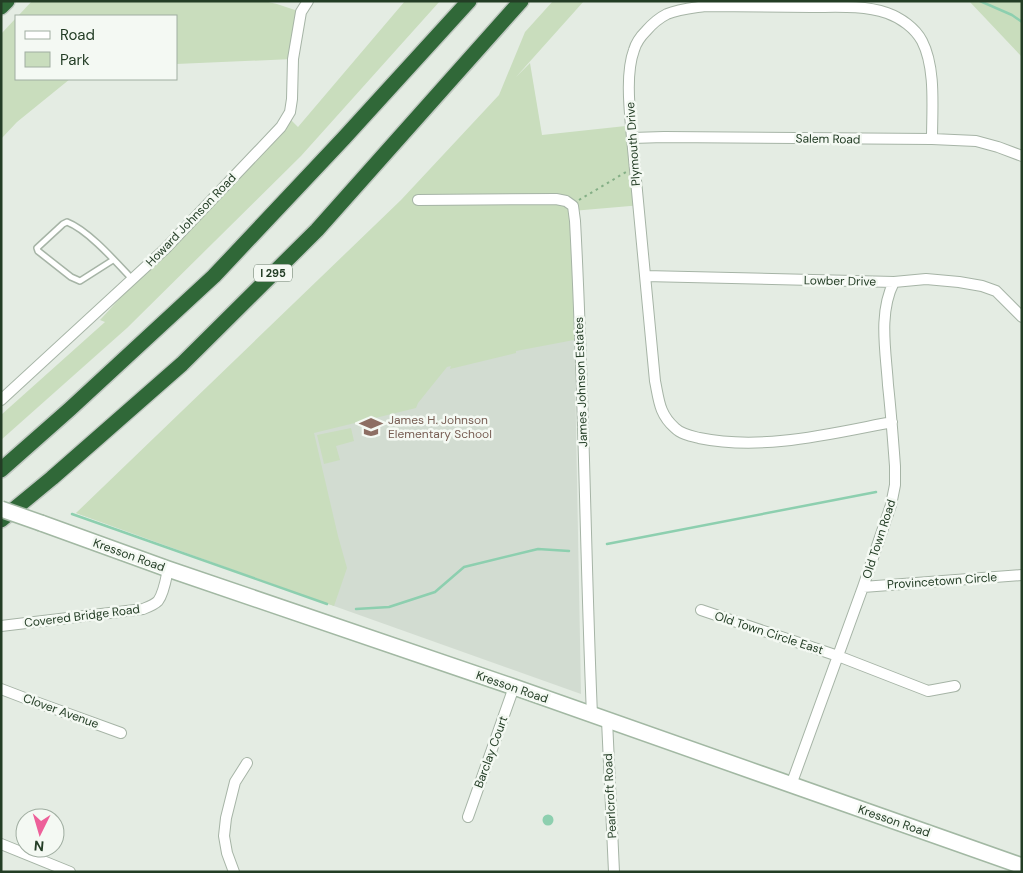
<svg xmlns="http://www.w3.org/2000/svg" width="1023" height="873" viewBox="0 0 1023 873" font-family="'DM Sans',sans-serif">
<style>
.built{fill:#d2dcd1}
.green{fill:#c9ddbd}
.water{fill:#8dcfaf}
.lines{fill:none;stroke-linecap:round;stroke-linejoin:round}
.stream{stroke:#8dcfaf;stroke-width:2.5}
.lane-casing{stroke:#a6b4a6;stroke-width:8}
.street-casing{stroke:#a6b4a6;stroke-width:12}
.secondary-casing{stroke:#a2b8a3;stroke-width:18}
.highway-casing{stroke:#c1c9c2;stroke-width:18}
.path{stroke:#84af86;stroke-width:2;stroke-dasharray:2.5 4;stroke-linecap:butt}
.lane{stroke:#fff;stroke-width:5}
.street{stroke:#fff;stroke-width:10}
.secondary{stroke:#fff;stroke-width:15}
.highway{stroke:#306838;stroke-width:15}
.secondary-bridge-casing{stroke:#a2b8a3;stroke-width:18;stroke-linecap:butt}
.secondary-bridge{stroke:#fff;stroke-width:15}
.labels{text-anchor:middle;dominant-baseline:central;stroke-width:5;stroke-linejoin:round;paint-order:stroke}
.shield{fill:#f4f9f3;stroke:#627563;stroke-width:1}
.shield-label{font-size:11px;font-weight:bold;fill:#233d25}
.street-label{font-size:12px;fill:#233d25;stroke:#f4f9f3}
.education-label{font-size:12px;fill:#785e54;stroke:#f4f9f3;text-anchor:start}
</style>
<rect width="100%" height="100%" fill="#e4ece3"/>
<path class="built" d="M572 211 581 694 334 606 76 513Z"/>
<path class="green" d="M32 1H264L277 4 301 12 293 59 176 64V16H18Z
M405 1H440L301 156 127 328 1 440V415L105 322 100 320 287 116 298 127Z
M553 1H584L516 77 530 63 542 135 635 125 642 205 572 211 574 340 516 351V353L450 369 451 366 447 367 418 403 416 408 314 433 338 536 347 568 334 606 76 513 401 200 499 95 525 32Z
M969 1H1022V57Z
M16 18V79H70L17 122 1 139V34Z
M351 428 354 441 336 446 340 460 324 464 317 435Z"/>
<path class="water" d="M542.5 820a5.5 5.5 0 1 1 11 0a5.5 5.5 0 1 1-11 0Z"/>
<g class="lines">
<path class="stream" d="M980 1 1012 15 1022 22
M72 514 327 604
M607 544 876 492
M356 609 389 607 435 592 464 567 538 549 569 551"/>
<defs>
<path id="lane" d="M113 260 80 281 71 277 38 251 37 248 63 224 67 222C88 230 116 262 132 279"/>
<path id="street" d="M632 138 664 137 932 139 976 141 998 147 1022 156
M418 200 556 199 566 201 573 206 575 221C584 386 585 550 592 715
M645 276 894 282 926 279 959 282 982 286 996 291 1022 317
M1 400 165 249 281 127 290 112 292 99 293 59 301 12 308 1
M892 422C829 434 763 451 699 438 691 436 681 434 675 428 659 414 659 400 655 381L632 138C630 113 625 74 634 50 636 43 641 36 646 31 652 24 659 18 667 14 679 9 692 8 705 6 740 6 776 7 812 7 836 7 863 5 887 13 901 18 915 28 922 41 936 68 932 109 932 139
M863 587 1022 575
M701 610 838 656 928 691 955 686
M1 626 143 609C148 607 154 605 158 601 164 593 166 579 168 569
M1 689 22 697 121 733
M607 720 614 872
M791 785 863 587 891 505 895 485V466C893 439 891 412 888 385 886 352 878 313 894 282
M468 817 514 687
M1 844 70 872
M234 872 227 853 224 836 226 818 235 782 247 763"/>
<path id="secondary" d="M41 523 168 569 514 687 1022 866"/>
<path id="highway" d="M1 7 7 1
M1 470 70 409 214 276 344 138 469 1
M1 520 52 478 182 364 317 230 521 1"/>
</defs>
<use href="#lane" class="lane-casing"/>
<use href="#street" class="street-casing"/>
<use href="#secondary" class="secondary-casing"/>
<use href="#highway" class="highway-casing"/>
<path class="path" d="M579 200 626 172"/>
<use href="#lane" class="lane"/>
<use href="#street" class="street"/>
<use href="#secondary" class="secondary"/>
<use href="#highway" class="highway"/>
<defs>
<path id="secondary-bridge" d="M1 509 41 523"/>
</defs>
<use href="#secondary-bridge" class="secondary-bridge-casing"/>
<use href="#secondary-bridge" class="secondary-bridge"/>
</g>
<defs>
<symbol id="school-bare" viewBox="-9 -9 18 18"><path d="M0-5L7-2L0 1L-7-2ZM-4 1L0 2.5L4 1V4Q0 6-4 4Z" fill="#8d6e63" stroke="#f4f9f3" stroke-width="2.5" paint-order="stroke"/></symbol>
</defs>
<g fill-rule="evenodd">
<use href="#school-bare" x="355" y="411" width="32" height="32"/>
</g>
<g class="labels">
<rect class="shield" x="254" y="264.5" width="38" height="17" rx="4"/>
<g class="shield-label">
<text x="273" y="273">I 295</text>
</g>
<g class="street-label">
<text transform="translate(828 139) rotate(1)">Salem Road</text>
<text transform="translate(633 144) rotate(-94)">Plymouth Drive</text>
<text transform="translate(191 220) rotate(-46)">Howard Johnson Road</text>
<text transform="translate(840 281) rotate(1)">Lowber Drive</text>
<text transform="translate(581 382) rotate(-92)">James Johnson Estates</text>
<text transform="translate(879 539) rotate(-72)">Old Town Road</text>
<text transform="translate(129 555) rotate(20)">Kresson Road</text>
<text transform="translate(942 581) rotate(-4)">Provincetown Circle</text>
<text transform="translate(82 616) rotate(-7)">Covered Bridge Road</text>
<text transform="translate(769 633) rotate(18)">Old Town Circle East</text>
<text transform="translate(512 687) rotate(19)">Kresson Road</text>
<text transform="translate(61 711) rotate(20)">Clover Avenue</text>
<text transform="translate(491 752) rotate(-70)">Barclay Court</text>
<text transform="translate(610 796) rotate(-93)">Pearlcroft Road</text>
<text transform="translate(894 821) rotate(19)">Kresson Road</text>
</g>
<g class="education-label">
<text x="388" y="420">James H. Johnson<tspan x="388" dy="14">Elementary School</tspan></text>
</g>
</g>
<rect width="1023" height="873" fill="none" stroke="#233d25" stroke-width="5"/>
<rect x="15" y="15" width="162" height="65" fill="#f4f9f3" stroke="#a0aea1"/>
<rect x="25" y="31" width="25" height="8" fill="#ffffff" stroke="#a0aea1"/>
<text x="60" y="40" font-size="15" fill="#233d25">Road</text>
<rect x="25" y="52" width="25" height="15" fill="#c9ddbd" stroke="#a0aea1"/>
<text x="60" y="65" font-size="15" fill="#233d25">Park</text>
<g transform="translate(40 833) rotate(185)"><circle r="24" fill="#f4f9f3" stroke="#a0aea1"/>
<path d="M0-4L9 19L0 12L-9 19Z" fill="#ed6099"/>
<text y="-8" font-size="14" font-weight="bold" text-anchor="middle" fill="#233d25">N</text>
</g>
</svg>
